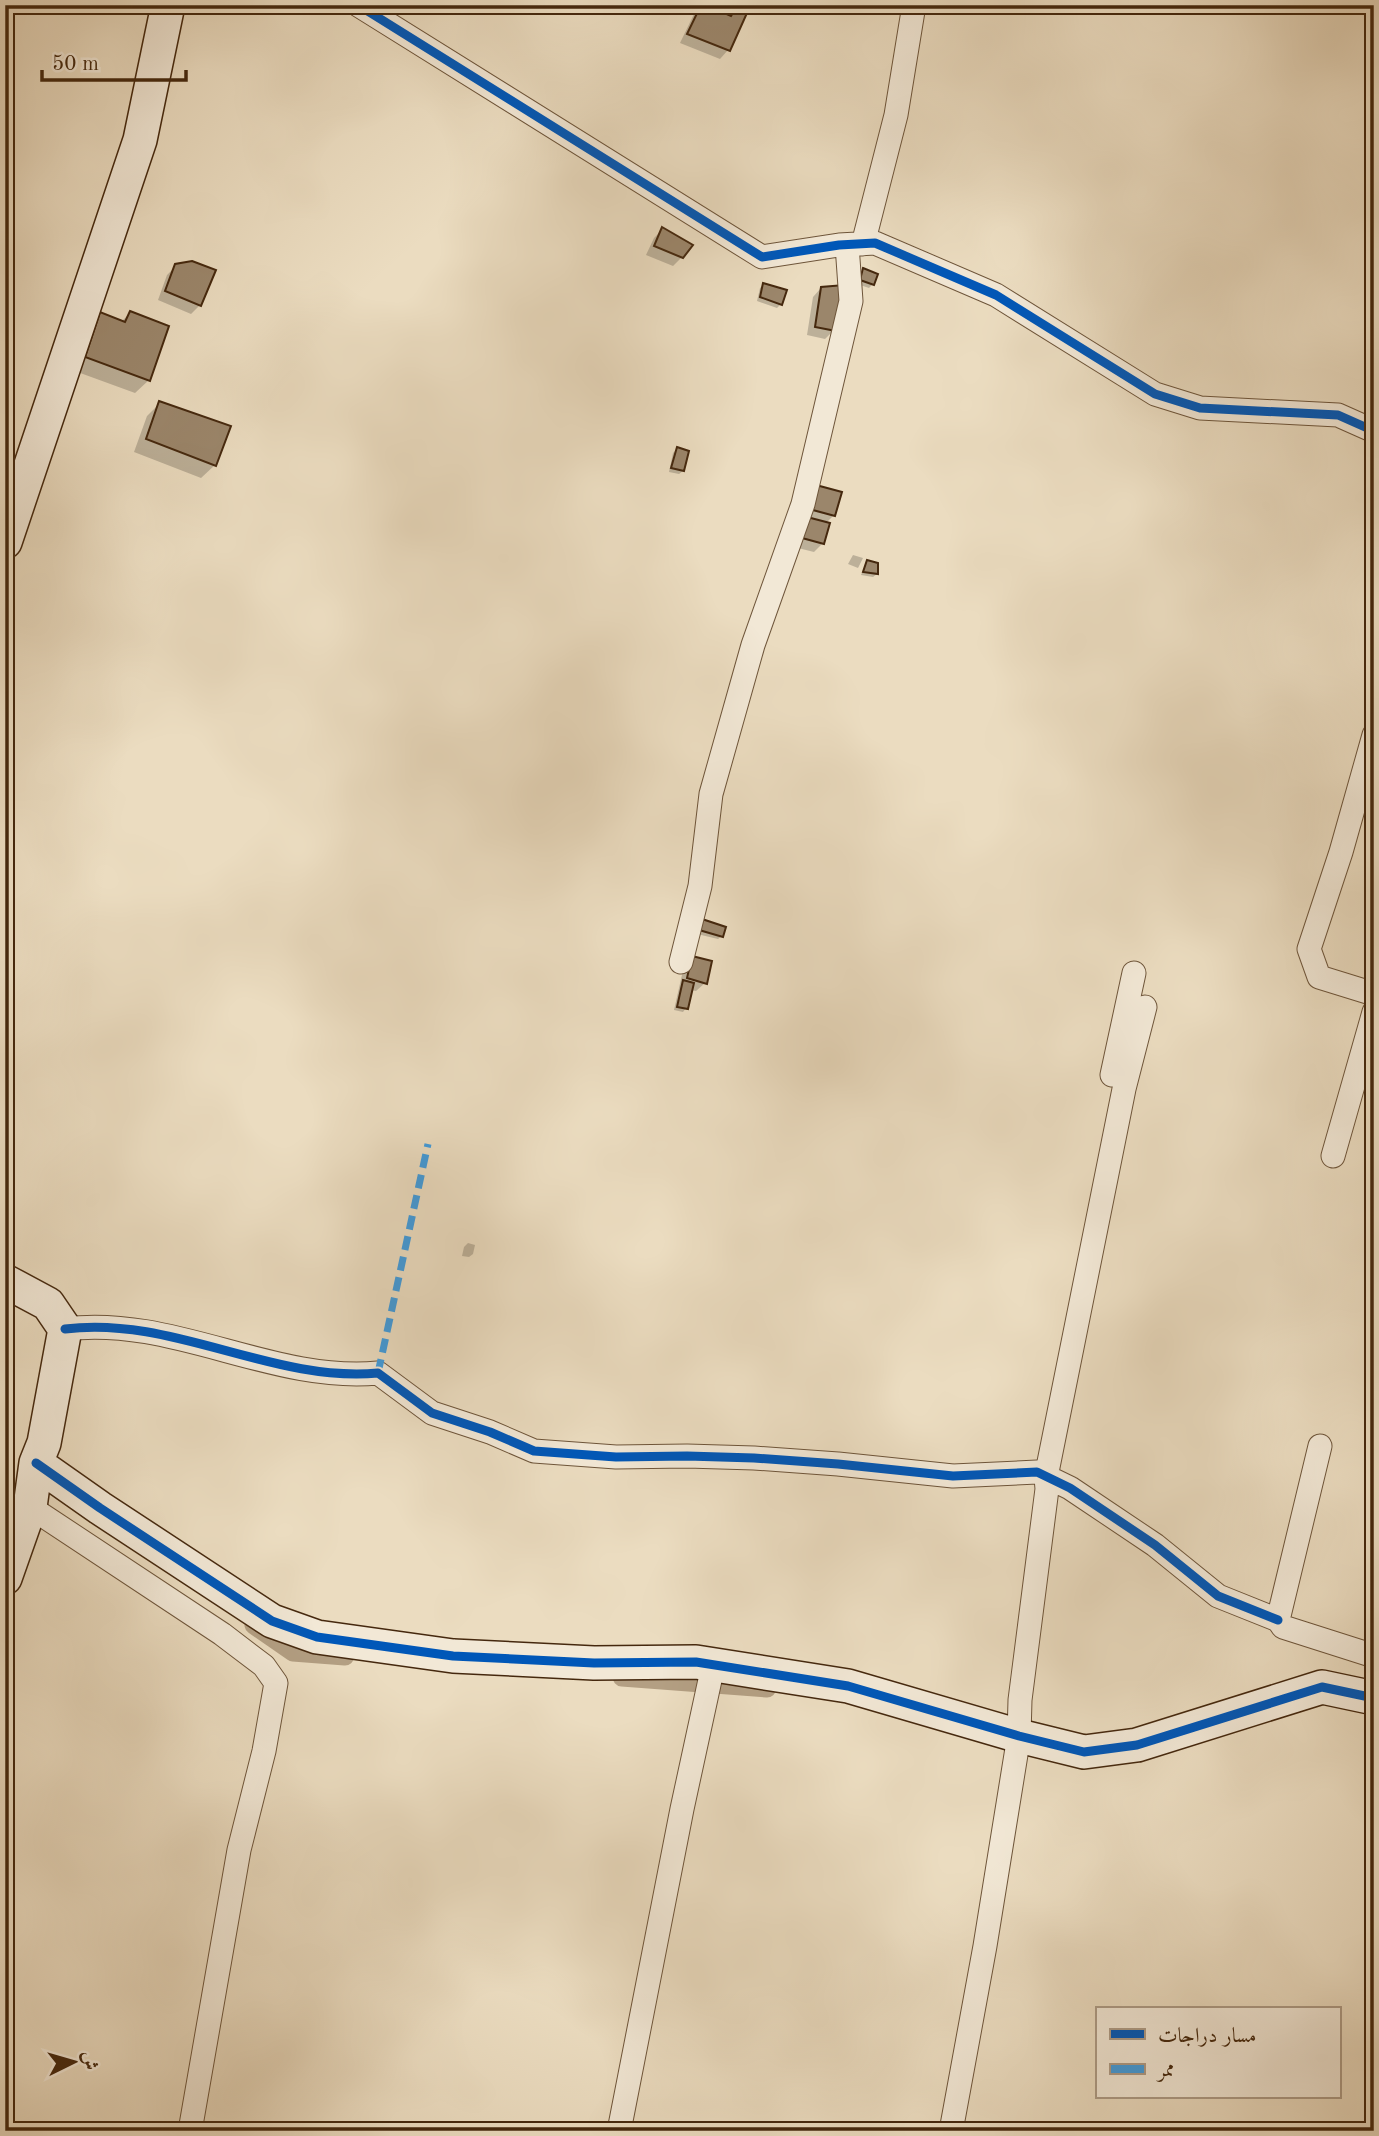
<svg xmlns="http://www.w3.org/2000/svg" width="1379" height="2136" viewBox="0 0 1379 2136" font-family="'Old Standard TT',Amiri,serif">
<style>
.shadow{fill:#0003}
.lines{fill:none;stroke-linecap:round;stroke-linejoin:round}
.canal{stroke:#b39f83;stroke-width:19}
.building{fill:#9b866b;stroke:#45280e;stroke-width:2}
.street-casing{stroke:#6e553a;stroke-width:25}
.secondary-casing{stroke:#45280e;stroke-width:36}
.street{stroke:#f2e8d6;stroke-width:23}
.secondary{stroke:#f2e8d6;stroke-width:33}
.quiet{stroke:#409cde;stroke-width:7;stroke-dasharray:14 7;stroke-linecap:butt}
.cycleway-casing{stroke:#f2e8d6;stroke-width:13}
.cycleway{stroke:#0057b8;stroke-width:9}
</style>
<rect width="100%" height="100%" fill="#ebdcc0"/>
<filter id="stains"><feTurbulence type="fractalNoise" baseFrequency=".00286" numOctaves="4"/><feColorMatrix values="0 0 0 0 .2 0 0 0 0 .09 0 0 0 0 .02 0 0 0 .5 -.17"/></filter>
<radialGradient id="worn" r=".72"><stop offset=".6" stop-color="#630" stop-opacity="0"/><stop offset="1" stop-color="#630" stop-opacity=".3"/></radialGradient>
<path class="shadow" d="M702 5 729 17 736 10 728 50 720 59 680 43 694 14Z
M662 230 682 257 673 266 646 255 654 238Z
M176 266 200 305 191 314 158 300 167 275Z
M864 271 873 284 869 288 857 284 860 274Z
M763 285 781 304 777 308 757 301 760 288Z
M821 288 834 330 825 339 807 335 813 297Z
M130 313 149 380 135 393 72 370 87 327 100 314 121 322Z
M160 403 215 465 201 478 134 452 147 416Z
M677 449 683 471 679 474 669 472 673 453Z
M808 495 834 515 825 524H828L822 544 814 552 794 547Z
M853 555 863 558 858 568 848 564Z
M867 562 877 574 873 577 861 575Z
M699 925 722 936 718 939 697 934Z
M692 958 705 983 696 991 691 990 686 1008 683 1012 674 1010 684 966Z
M468 1243 475 1245 473 1254 469 1257 462 1256 464 1247Z"/>
<g class="lines">
<path class="canal" d="M254 1625 293 1652 345 1656
M622 1677 767 1688"/>
</g>
<path class="building" d="M701 5H706L731 16 736 8 747 13 730 51 687 34Z
M662 227 693 245 683 258 654 246Z
M192 261 216 270 201 306 165 291 175 264Z
M863 268 878 274 874 285 860 280Z
M763 283 787 290 782 305 760 297Z
M844 285 836 331 815 327 821 287Z
M130 311 169 326 150 381 85 357 100 312 125 322Z
M159 401 231 426 216 466 146 439Z
M677 447 689 451 684 471 671 468Z
M816 485 842 492 835 516 809 509Z
M807 517 830 523 824 544 802 538Z
M867 560 878 563V574L863 572Z
M702 919 726 927 723 937 699 930Z
M692 956 712 961 707 984 687 978Z
M683 980 694 983 688 1009 677 1007Z"/>
<g class="lines">
<defs>
<path id="street" d="M358 5 762 257 839 245 875 243 996 295 1155 394 1200 408 1338 415 1374 431
M863 244 896 115 914 5
M1374 735 1341 852 1309 949 1319 977 1374 994
M681 962 700 886 711 794 753 645 803 504 851 301 847 245
M1112 1075 1134 973
M1333 1156 1374 1012
M65 1329C172 1315 272 1383 378 1373L432 1413 490 1432 534 1451 616 1457 687 1456 754 1458 838 1464 953 1476 1037 1472 1070 1488 1155 1545 1218 1596 1278 1620
M1320 1446 1278 1620 1283 1627 1374 1656
M30 1507 222 1634 264 1666 276 1683 264 1751 239 1850 190 2131
M619 2131 682 1809 713 1666
M951 2131 985 1946 1019 1736 1020 1700 1047 1489 1046 1477 1124 1089 1145 1007"/>
<path id="secondary" d="M5 542 140 140 168 5
M5 1281 48 1304 65 1329 44 1443 36 1463 30 1507 5 1578
M36 1463 100 1508 272 1621 317 1637 453 1656 594 1663 696 1662 848 1686 1019 1736 1084 1752 1137 1745 1322 1687 1374 1698"/>
</defs>
<use href="#street" class="street-casing"/>
<use href="#secondary" class="secondary-casing"/>
<use href="#street" class="street"/>
<use href="#secondary" class="secondary"/>
<path class="quiet" d="M378 1373 428 1144"/>
<defs>
<path id="cycleway" d="M358 5 762 257 839 245 875 243 996 295 1155 394 1200 408 1338 415 1374 431
M65 1329C172 1315 272 1383 378 1373L432 1413 490 1432 534 1451 616 1457 687 1456 754 1458 838 1464 953 1476 1037 1472 1070 1488 1155 1545 1218 1596 1278 1620
M36 1463 100 1508 272 1621 317 1637 453 1656 594 1663 696 1662 848 1686 1019 1736 1084 1752 1137 1745 1322 1687 1374 1698"/>
</defs>
<use href="#cycleway" class="cycleway-casing"/>
<use href="#cycleway" class="cycleway"/>
</g>
<rect width="1379" height="2136" fill="none" stroke="#ebdcc0" stroke-width="28"/>
<rect x="7" y="7" width="1365" height="2122" fill="none" stroke="#45280e" stroke-width="3.5"/>
<rect x="14" y="14" width="1351" height="2108" fill="none" stroke="#45280e" stroke-width="2"/>
<rect x="1096" y="2007" width="245" height="91" fill="#f2e8d6" stroke="#ad9b86" stroke-width="2"/>
<rect x="1110" y="2029" width="35" height="10" fill="#0057b8" stroke="#ad9b86" stroke-width="2"/>
<text x="1158" y="2042" font-size="21" fill="#45280e">مسار دراجات</text>
<rect x="1110" y="2064" width="35" height="10" fill="#409cde" stroke="#ad9b86" stroke-width="2"/>
<text x="1158" y="2076" font-size="21" fill="#45280e">ممر</text>
<g transform="translate(74 2062) rotate(85)" stroke="#f2e8d6" stroke-width="5" paint-order="stroke">
<path d="M0-5L12 26L0 18L-12 26Z" fill="#45280e"/>
<text y="-10" font-size="19" font-weight="bold" text-anchor="middle" fill="#45280e">ش</text>
</g>
<path d="M42 70v10h144v-10" fill="none" stroke="#45280e" stroke-width="3.5"/>
<text x="52" y="70" font-size="21" fill="#45280e" stroke="#f2e8d6" stroke-width="5" paint-order="stroke">50 m</text>
<rect width="100%" height="100%" filter="url(#stains)"/>
<rect width="100%" height="100%" fill="url(#worn)"/>
</svg>
